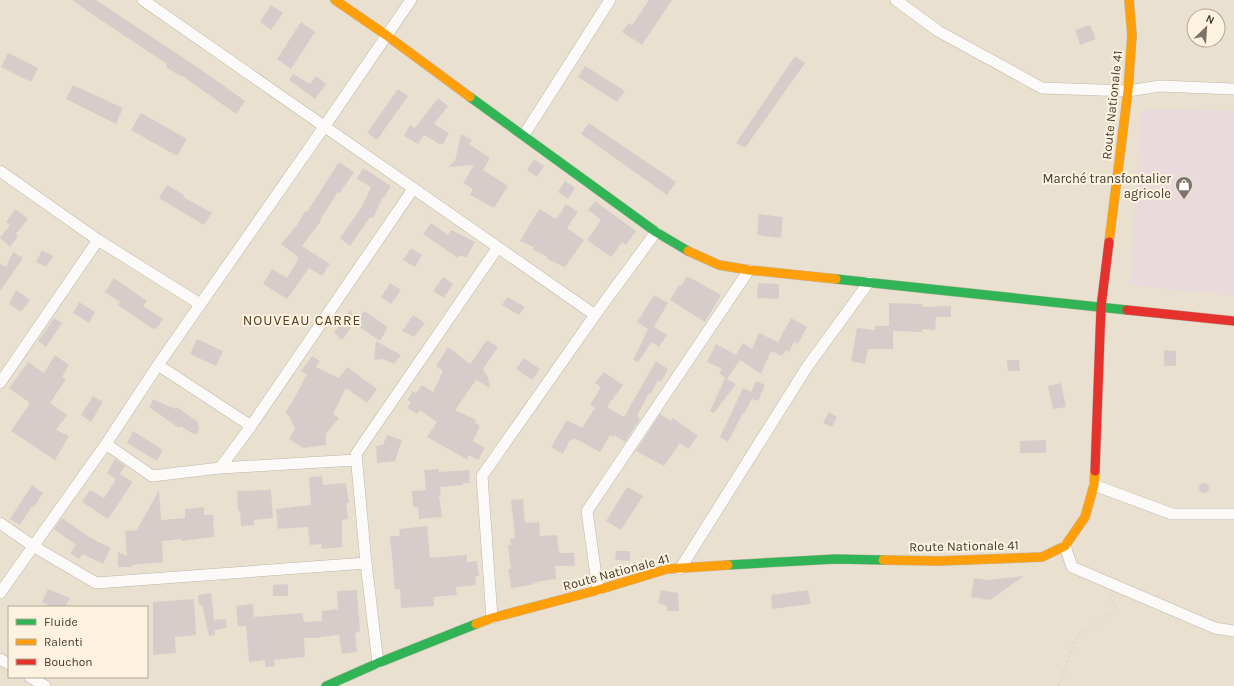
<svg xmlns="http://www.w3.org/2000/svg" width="1234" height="686" viewBox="0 0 1234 686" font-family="Karla,sans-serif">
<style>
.commercial{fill:#e9dadb}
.building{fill:#d6cdcb}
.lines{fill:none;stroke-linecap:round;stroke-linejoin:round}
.street-casing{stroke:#beb6a8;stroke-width:12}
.fast-casing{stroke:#beb6a8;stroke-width:10}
.slow-casing{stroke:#beb6a8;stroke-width:10}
.jam-casing{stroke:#beb6a8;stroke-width:10}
.path{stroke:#dcd9d4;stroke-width:2.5;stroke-dasharray:2 3;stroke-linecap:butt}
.street{stroke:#fcfaf8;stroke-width:11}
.fast{stroke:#30b455;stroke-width:9}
.slow{stroke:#ff9f0a;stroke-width:9}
.jam{stroke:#e5322d;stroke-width:9}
.labels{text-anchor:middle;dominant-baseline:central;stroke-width:4;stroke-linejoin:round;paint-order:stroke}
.street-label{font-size:13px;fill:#413a2d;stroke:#fcf2df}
.poi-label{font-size:13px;fill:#413a2d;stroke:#fcf2df;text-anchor:end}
.neighbourhood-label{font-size:14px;letter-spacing:1px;fill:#504226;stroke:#fcf2df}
</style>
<rect width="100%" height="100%" fill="#eae0cf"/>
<path class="commercial" d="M1149 109 1234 111V296L1130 285 1140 115Z"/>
<path class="building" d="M73 0H96L200 69 245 101 236 114 181 75 180 76 166 67 167 64 87 11Z
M649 0H672L642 45 622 32 629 23 632 25Z
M271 5 283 13 271 30 260 22Z
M301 22 315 32 291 69 277 59Z
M1090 25 1096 39 1080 45 1075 30Z
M8 53 38 68 31 82 1 67Z
M795 56 805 63 745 148 736 143Z
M585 66 625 91 617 102 578 77Z
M293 74 310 84 316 76 326 84 315 99 289 80Z
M73 85 123 108 116 124 66 99Z
M398 89 408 96 377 140 367 133Z
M438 98 448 106 434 124 449 133 443 144H439L424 135 418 144 404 136 410 125 415 128Z
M141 113 187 139 177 156 131 130Z
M589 123 676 182 667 195 581 134Z
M461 134 472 140 469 144 490 158 483 170 508 186 494 208 470 195 473 189 463 183 474 165 448 167 455 161Z
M534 159 544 166 537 177 527 170Z
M339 162 354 172 340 193 338 192 320 220 321 221 302 246 330 264 322 276 309 268 287 299 263 284 272 269 287 278 298 260H297L298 257 281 244 297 225 305 211 307 212Z
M363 168 391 186 384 198 383 197 373 218 370 217 350 246 340 238 361 208 371 187 357 179Z
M565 181 575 188 568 199 558 192Z
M167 185 184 195 183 197 212 213 204 225 159 198Z
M595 201 636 231 626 245 622 242 611 257 587 240 601 220 588 210Z
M566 204 578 212 567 228 584 240 565 267 547 259 548 257 533 250 534 247 520 241 539 209 556 219Z
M15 209 28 219 16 234 18 236 10 247 0 238 10 225 6 222Z
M759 214 783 217 781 238 757 235Z
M431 223 448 235 451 230 475 242 466 258 460 255 458 258 423 234Z
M411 248 422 255 415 267 403 260Z
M42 250 53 256 46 267 36 262Z
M13 252 23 258 0 291V264L6 267Z
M687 276 721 295 705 322 670 300 679 285 681 286Z
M443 277 453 284 444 298 433 291Z
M114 278 147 301 143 306 163 319 156 329 154 328 153 329 118 305 120 302 105 292Z
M390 283 401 290 391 304 381 297Z
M758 283 779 284V299L757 298Z
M16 290 30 300 21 312 9 304Z
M654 295 668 303 654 327 667 335 659 347 652 342 638 362 633 360 648 329 637 322Z
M507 297 525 307 519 315 502 305Z
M79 302 95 312 89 323 73 313Z
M889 303 922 304V307L951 306V317H936L935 330 922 329V332L893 331V349H868L865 364 851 361 857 328 875 330V326H889Z
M350 310 356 321 342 340 334 333Z
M364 311 388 327 380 341 355 324Z
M413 315 425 323 414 337 402 331Z
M54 318 62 323 46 347 38 341Z
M791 318 807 327 798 344 794 342 789 352 786 350 782 356 771 351 761 374 740 360 727 379 719 373 722 369 707 362 716 344 736 355 743 343 752 349 759 333 778 342Z
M197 339 223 351 216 366 190 354Z
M487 340 498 347 483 369 488 377 490 388 476 380 455 410 476 420 475 423 480 426 473 441 485 448 478 460 468 455V460L427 437 437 422 420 410 417 414 407 408 411 402 407 400 413 391 416 393 422 385 433 392 443 371 436 366 448 347 470 364Z
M376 341 401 355 394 364 383 359 374 360Z
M1164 350 1176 351V366H1164Z
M55 355 69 365 62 377 66 379 50 403 67 415 56 430 69 436 55 460 11 431 30 403 9 388 28 362 44 373Z
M312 356 320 361 316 367 339 378 347 367 377 389 367 403 346 388 333 414 339 418 326 434V445L303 448 289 439 295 429 289 416 285 413 295 397 307 374 301 371Z
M524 358 540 369 532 380 516 369Z
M1007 360H1019L1020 371H1008Z
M656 361 668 369 661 382 658 380 651 394 649 393 637 416 640 419 625 442 614 435 613 437 610 435 600 452 574 438 572 441 570 440 563 454 551 447 567 420 582 428 595 408 590 405 601 387 595 383 604 372 623 385 607 407 624 417Z
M725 378 736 384 714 413 710 411Z
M756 381 765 385 758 401 752 399 744 414 743 413 728 442 720 437 743 388 751 392Z
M1061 383 1066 407 1053 409 1048 386Z
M93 396 103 402 91 422 81 415Z
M153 399 170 407 171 406 175 409 177 407 198 422 199 429 196 435 180 426 179 428 149 407Z
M829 412 837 417 832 427 823 423Z
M660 414 671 421 673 418 698 436 688 449 680 443 664 466 636 451Z
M133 431 163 450 157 461 127 443Z
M387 435 402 440 395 461 377 463 376 446 383 445Z
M1046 440V453H1020V441Z
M115 459 125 466 120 474 133 482 108 519 82 502 90 490 104 498 116 479 107 473Z
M439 469V472L469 470 470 483H463V485L440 487 441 495H439L442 517 419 519 418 507H413L412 491 426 490 424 470Z
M322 476 323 485 346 483 349 503H346L348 519 342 520V547L322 549 321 544 310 545 308 527 278 529 276 509 311 505 309 477Z
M1199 488a5 5 0 1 1 10 0a5 5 0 1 1-10 0Z
M32 485 43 493 34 507 32 506 20 525 10 519Z
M627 487 643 496 621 530 606 521Z
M159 490 161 520 185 518V509L204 507V515H213L214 537 181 541V539L162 541 163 562 132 565V567H118V552L127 556 125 531 137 530Z
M271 490 273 518 254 520V525L241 526 240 511H238L237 491Z
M523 499 525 523 539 522 540 536 557 535 559 553H574L575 566H555L556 579 537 582 531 585 511 588 508 569H511L508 545H511L510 538H515L511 500Z
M62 518 89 537 111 548 103 564 83 554 79 559 70 553 76 545 54 529Z
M427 526 430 558 467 555V562L477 561 479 576H475L476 585 456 587 457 595 434 597V606L401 608 400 589H395L390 536H400L399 529Z
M616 551H630V561L615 560Z
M1024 576 990 600 971 597 974 578 988 580Z
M288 584V596H273V585Z
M48 589 70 598 65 607H52L42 602Z
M357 590 360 632 355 633 357 652 342 654 339 635 320 637V638H304L305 657 274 660 275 666 265 667V660L249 662 246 626H238L236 606 253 604 254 617 302 613 304 622 322 621V611L338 609 337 591Z
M661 590 678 593 679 611H667V606L658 603Z
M808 590 811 604 772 609 771 595Z
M211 593 214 620 226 619 227 628 215 630V635L209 636 202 605H199L198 595Z
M194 599 196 635 175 637 176 653 153 655V602Z"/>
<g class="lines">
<defs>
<path id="street" d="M143 0 595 315
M896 0 938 31 1042 88 1128 91 1160 86 1234 89
M524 135 610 0
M0 171 98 240 200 304
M158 365 251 426
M0 383 98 240
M106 444 152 476 220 468 356 460
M220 468 251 426 413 189
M1094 485 1172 514H1234
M0 523 33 546 96 583 366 563
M1065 546 1072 567 1215 628 1234 631
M680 569 807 367 869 282
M598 590 587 511 749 270
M0 593 106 444 158 365 324 127 411 0
M492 618 482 476 595 315 656 232
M0 659 9 664
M378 663 366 563 356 454 498 247
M30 677 45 686"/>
<path id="fast" d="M470 97 656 232 688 251
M836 279 1127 310
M728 565 836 559 883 560
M326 686 378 663 476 624"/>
<path id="slow" d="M335 0 386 35 470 97
M1109 242 1128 91 1132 35 1129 0
M688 251 719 265 749 270 836 279
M883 560 939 561 1042 557 1065 546 1085 517 1094 485 1095 471
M476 624 492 618 598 590 667 569 728 565"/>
<path id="jam" d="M1127 310 1234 321
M1095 471 1101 307 1109 242"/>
</defs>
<use href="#street" class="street-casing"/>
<use href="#fast" class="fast-casing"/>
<use href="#slow" class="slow-casing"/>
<use href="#jam" class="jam-casing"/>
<path class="path" d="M1058 686 1077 636 1117 610 1109 595"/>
<use href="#street" class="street"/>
<use href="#fast" class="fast"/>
<use href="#slow" class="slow"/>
<use href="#jam" class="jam"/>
</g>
<defs>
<symbol id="shop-pin" viewBox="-11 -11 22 30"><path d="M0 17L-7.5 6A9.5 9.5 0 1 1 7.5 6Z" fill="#7c7466" stroke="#fcf2df"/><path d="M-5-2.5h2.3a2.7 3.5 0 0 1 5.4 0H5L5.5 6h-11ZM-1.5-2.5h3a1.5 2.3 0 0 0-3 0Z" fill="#fff"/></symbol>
</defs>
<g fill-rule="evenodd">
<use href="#shop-pin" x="1174" y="175" width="20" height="27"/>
</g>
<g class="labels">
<g class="street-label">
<text transform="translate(1112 105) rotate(-84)">Route Nationale 41</text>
<text transform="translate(964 546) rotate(-1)">Route Nationale 41</text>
<text transform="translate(616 572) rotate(-15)">Route Nationale 41</text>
</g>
<g class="poi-label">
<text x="1171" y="178">Marché transfontalier<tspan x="1171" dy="15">agricole</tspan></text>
</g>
<g class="neighbourhood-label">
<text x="302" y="320">NOUVEAU CARRE</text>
</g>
</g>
<rect x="8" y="606" width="140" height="72" fill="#fcf2df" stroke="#b1a898"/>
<rect x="16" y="619" width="20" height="6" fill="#30b455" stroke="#b1a898"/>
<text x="44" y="626" font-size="12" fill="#413a2d">Fluide</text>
<rect x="16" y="639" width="20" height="6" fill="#ff9f0a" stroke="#b1a898"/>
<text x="44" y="646" font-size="12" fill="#413a2d">Ralenti</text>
<rect x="16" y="659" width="20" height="6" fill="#e5322d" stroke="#b1a898"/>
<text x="44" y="666" font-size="12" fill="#413a2d">Bouchon</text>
<g transform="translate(1206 28) rotate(25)"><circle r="19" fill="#fcf2df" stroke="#b1a898"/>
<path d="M0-3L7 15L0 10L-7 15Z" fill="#7c7466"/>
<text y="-6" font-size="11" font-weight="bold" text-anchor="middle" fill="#413a2d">N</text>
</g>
</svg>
